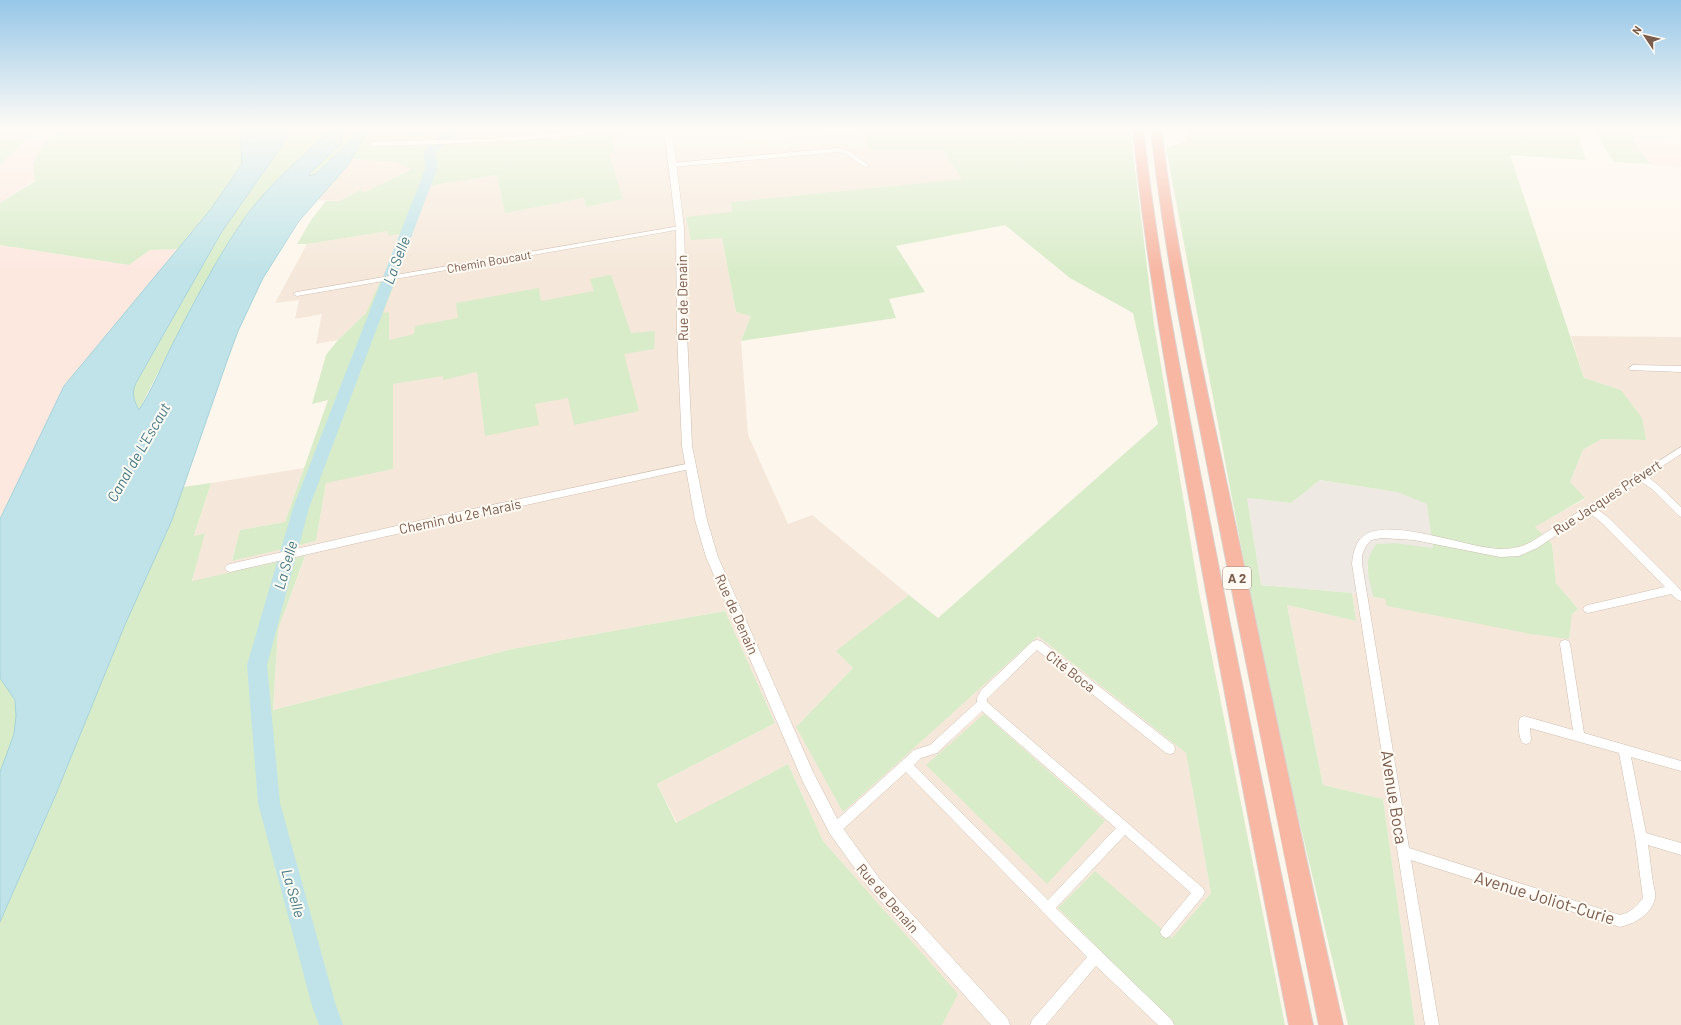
<svg xmlns="http://www.w3.org/2000/svg" width="1681" height="1025" viewBox="0 0 1681 1025" font-family="Barlow,sans-serif">
<style>
.residential{fill:#f5e8da}
.commercial{fill:#fde8e0}
.industrial{fill:#efe9e4}
.green{fill:#d8ecc9}
.water{fill:#bfe3e8;stroke:#a5d3da}
.lines{fill:none;stroke-linecap:round;stroke-linejoin:round}
.river{fill:#bfe3e8;fill-rule:evenodd}
.minor-casing{stroke:#d1beb0;stroke-width:1}
.tertiary-casing{stroke:#d1beb0;stroke-width:1}
.motorway-casing{stroke:#dad1cd;stroke-width:2}
.minor{fill:#fff;fill-rule:evenodd}
.tertiary{fill:#fff;fill-rule:evenodd}
.motorway{fill:#f7b7a3;fill-rule:evenodd}
.labels{text-anchor:middle;dominant-baseline:central;stroke-width:4;stroke-linejoin:round;paint-order:stroke}
.far-street-label{font-size:12px;fill:#7a5c4d;stroke:#fffaf3}
.shield{fill:#fffaf3;stroke:#a28b7f;stroke-width:1}
.shield-label{font-size:13px;font-weight:bold;fill:#7a5c4d}
.street-label{font-size:14px;fill:#7a5c4d;stroke:#fffaf3}
.water-label{font-size:15px;font-style:italic;fill:#437c86;stroke:#fffaf3}
.near-street-label{font-size:17px;fill:#7a5c4d;stroke:#fffaf3}
</style>
<rect width="100%" height="100%" fill="#fdf6ec"/>
<path class="residential" d="M610 128H744L746 141 863 129 868 150H943L962 179 731 202 732 212 722 238 736 312 751 316 741 341 748 435 788 524 812 515 909 595 837 651 853 668 796 727 843 811 1038 636 1186 753 1211 893 1172 939 1095 871 1058 908 1175 1025H942L957 994 823 841 788 764 677 823 657 784 775 723 725 611 512 649 273 710 278 630 305 557 192 582 204 533 194 537 211 483 304 468 285 522 240 530 232 560 316 541 326 483 366 313 338 340 316 344 322 314 295 319 299 300 275 303 307 244 388 231V236L428 186 497 175 505 213 584 198 586 207 622 199 609 154 615 153Z
M1623 128H1681V143L1631 139Z
M351 159 397 162 413 168 365 192 360 190 339 201 318 200Z
M1571 336 1681 337V1025H1415L1383 799 1323 785 1287 605 1356 621 1352 593 1385 599 1572 614 1578 609 1556 583 1552 544 1534 527 1585 499 1570 482 1583 450 1601 439 1645 440 1621 390 1584 378Z"/>
<path class="commercial" d="M0 128H157L97 177 33 181 0 203Z
M1631 139 1681 143V167L1651 165Z
M0 245 129 265 150 250 178 249 150 284 0 519Z"/>
<path class="industrial" d="M0 128H43L27 139 0 137Z
M1320 480 1397 492 1428 504 1433 549 1395 543 1367 566 1373 597 1352 593 1261 585 1247 498 1291 503Z"/>
<path class="green" d="M59 128H242L240 129 242 164 211 209 178 249 150 250 129 265 0 245V203L35 181 33 164 42 145Z
M294 128H333L282 175 246 216 225 249 179 331 139 410 133 395V389L221 233Z
M347 128H364L316 174 309 176 340 134Z
M375 128 424 130 426 128H610L615 153 609 154 623 199 586 207 584 198 505 213 497 175 428 186 411 232 388 236V231L307 244H297L311 220 326 201H339L360 190 365 192 412 169 397 162 351 159 363 139Z
M871 128H1130L1154 324 1199 592 1285 1025H1175L1058 908 1095 871 1172 938 1211 893 1186 753 1038 636 843 812 796 727 853 668 836 651 909 595 938 618 1158 424 1133 313 1070 278 1005 225 896 246 925 292 889 299 896 318 741 341 751 316 736 312 722 238 691 240 686 217 732 212 731 202 962 179 943 150H868L863 129Z
M1186 128H1575L1586 160 1510 155 1584 378 1621 390 1642 418 1646 440 1601 439 1583 450 1570 482 1585 498 1535 527 1552 544 1556 583 1578 609 1572 614 1569 639 1531 634 1387 606 1385 599 1373 597C1369 577 1362 560 1377 544L1395 543 1433 548 1427 504 1397 492 1320 480 1291 503 1247 498 1261 585 1352 593 1356 621 1287 605 1323 785 1383 799 1415 1025H1348L1295 803 1248 583 1166 148 1187 141Z
M1592 128H1623L1650 164 1614 162Z
M0 137 27 139 0 165Z
M611 275 631 333 655 331 654 349 624 354 639 411 574 425 568 398 535 404 539 425 485 436 477 372 443 380V376L393 384V469L326 483 316 541 232 561 240 530 285 522 328 400 312 404 326 355 338 340 366 313 380 282 396 280 383 313 389 312V340L414 334 415 326 458 318 456 303 539 288 541 301 594 291 590 279Z
M211 483 194 536 205 533 192 581 305 556 278 630 273 710 512 649 725 611 775 723 657 784 676 823 788 764 823 841 958 994 942 1025H0V922L56 794 124 627 172 520 183 487Z
M0 678C5 685 13 693 15 702 20 726 9 750 0 772Z
M984 714 1105 821 1047 884 926 765Z"/>
<path class="water" d="M242 128H294L221 233 136 383C131 393 134 400 139 410 152 390 161 367 172 345 194 302 218 256 246 216 270 183 303 156 333 128H347L340 134 342 143 310 173 309 176 316 174 364 128H375L363 139 348 165 299 221 263 278 238 331 227 361 172 520 124 627 56 794 0 922V772L14 734 16 716 15 700 0 678V519L64 386 211 209 242 164 240 129Z"/>
<g class="lines">
<path class="river" d="M447 128H460L436 152 437 169 309 508 267 665 280 803 336 1006 343 1025H319L312 1006 258 803 247 665 293 508 425 169 424 151Z"/>
<defs>
<path id="minor" d="M612 128H630L627 130C542 141 457 144 372 146L369 144 372 142 500 138Z
M838 148 850 152 870 166 865 167 846 154 838 152 673 167 670 165 673 163Z
M680 226 682 227V229L297 296 293 294 297 292Z
M1633 365 1681 366V372L1630 370 1629 368Z
M1681 447V454L1647 476 1658 485 1681 507V517L1678 515 1652 489 1640 481 1597 509 1609 518 1677 586 1681 591V601L1678 600 1671 594 1588 613 1585 612 1583 609 1585 606 1588 605 1665 587 1603 524 1590 513 1537 548 1519 556 1500 557 1414 540 1382 538 1371 540 1366 546 1362 555V564L1409 848 1620 915C1630 913 1637 906 1643 898L1635 837 1619 753 1530 728 1531 739 1530 743 1526 744 1522 743C1519 736 1517 724 1520 718L1524 716 1573 730 1560 644 1561 641 1565 640 1569 641 1570 644 1584 733 1681 761V771L1631 757 1646 833 1681 843V855L1648 845C1650 857 1651 870 1653 883 1654 887 1656 894 1655 898 1652 914 1634 924 1620 927L1411 860 1439 1025H1425L1352 564C1353 554 1355 543 1363 536 1390 516 1469 549 1501 549 1513 549 1521 547 1531 542Z
M691 463 695 466 694 468 449 522 230 572 227 571 225 568 227 565 230 564 449 514Z
M1037 640 1041 641 1174 745 1175 749 1174 753 1170 754 1166 753 1037 650 987 699V702L1203 888 1205 892 1203 896 1170 936 1166 938 1162 936 1160 932 1162 928 1191 893 1125 835 1056 908 1172 1020 1174 1025H1158L1096 966 1046 1025H1030L1032 1020 1087 957 906 772 839 833 835 835 831 833 829 829 831 825 914 750 930 745 977 702V698L981 690 1033 641ZM982 711 1116 828 1048 900 914 765 921 758 937 753Z"/>
<path id="tertiary" d="M664 128H672L684 228 687 333 692 446 707 520 718 557 813 772 840 824 879 878 1008 1019 1010 1025H991L869 888 830 834 803 782 706 557 695 520 682 446 677 333 676 228Z"/>
<path id="motorway" d="M1133 128H1143C1157 256 1182 382 1207 508 1241 681 1276 853 1313 1025H1289C1255 853 1222 681 1191 508 1168 382 1145 256 1133 128Z
M1151 128H1161C1176 252 1203 373 1229 494 1266 671 1303 849 1343 1025H1319C1282 848 1248 671 1213 494 1189 372 1164 252 1151 128Z"/>
</defs>
<use href="#minor" class="minor-casing"/>
<use href="#tertiary" class="tertiary-casing"/>
<use href="#motorway" class="motorway-casing"/>
<use href="#minor" class="minor"/>
<use href="#tertiary" class="tertiary"/>
<use href="#motorway" class="motorway"/>
</g>
<linearGradient id="sky" x2="0" y2="1"><stop stop-color="#97c7e8"/><stop offset="0.47" stop-color="#fefbf6"/><stop offset="1" stop-color="#fefbf6" stop-opacity="0"/></linearGradient>
<rect width="1681" height="272" fill="url(#sky)"/>
<g class="labels">
<g class="far-street-label">
<text transform="translate(489 261) rotate(-10)">Chemin Boucaut</text>
</g>
<rect class="shield" x="1223" y="567" width="28" height="22" rx="3"/>
<g class="shield-label">
<text x="1237" y="578">A 2</text>
</g>
<g class="street-label">
<text transform="translate(682 298) rotate(-91)">Rue de Denain</text>
<text transform="translate(1607 497) rotate(-33)">Rue Jacques Prévert</text>
<text transform="translate(460 516) rotate(-12)">Chemin du 2e Marais</text>
<text transform="translate(737 614) rotate(66)">Rue de Denain</text>
<text transform="translate(1071 671) rotate(38)">Cité Boca</text>
<text transform="translate(888 898) rotate(49)">Rue de Denain</text>
</g>
<g class="water-label">
<text transform="translate(396 260) rotate(-69)">La Selle</text>
<text transform="translate(138 452) rotate(-60)">Canal de L'Escaut</text>
<text transform="translate(285 565) rotate(-74)">La Selle</text>
<text transform="translate(294 893) rotate(74)">La Selle</text>
</g>
<g class="near-street-label">
<text transform="translate(1395 797) rotate(81)">Avenue Boca</text>
<text transform="translate(1545 897) rotate(17)">Avenue Joliot-Curie</text>
</g>
</g>
<g transform="translate(1645 36) rotate(305)" stroke="#fffaf3" stroke-width="3" paint-order="stroke">
<path d="M0-3L7 15L0 10L-7 15Z" fill="#7a5c4d"/>
<text y="-6" font-size="11" font-weight="bold" text-anchor="middle" fill="#7a5c4d">N</text>
</g>
</svg>
